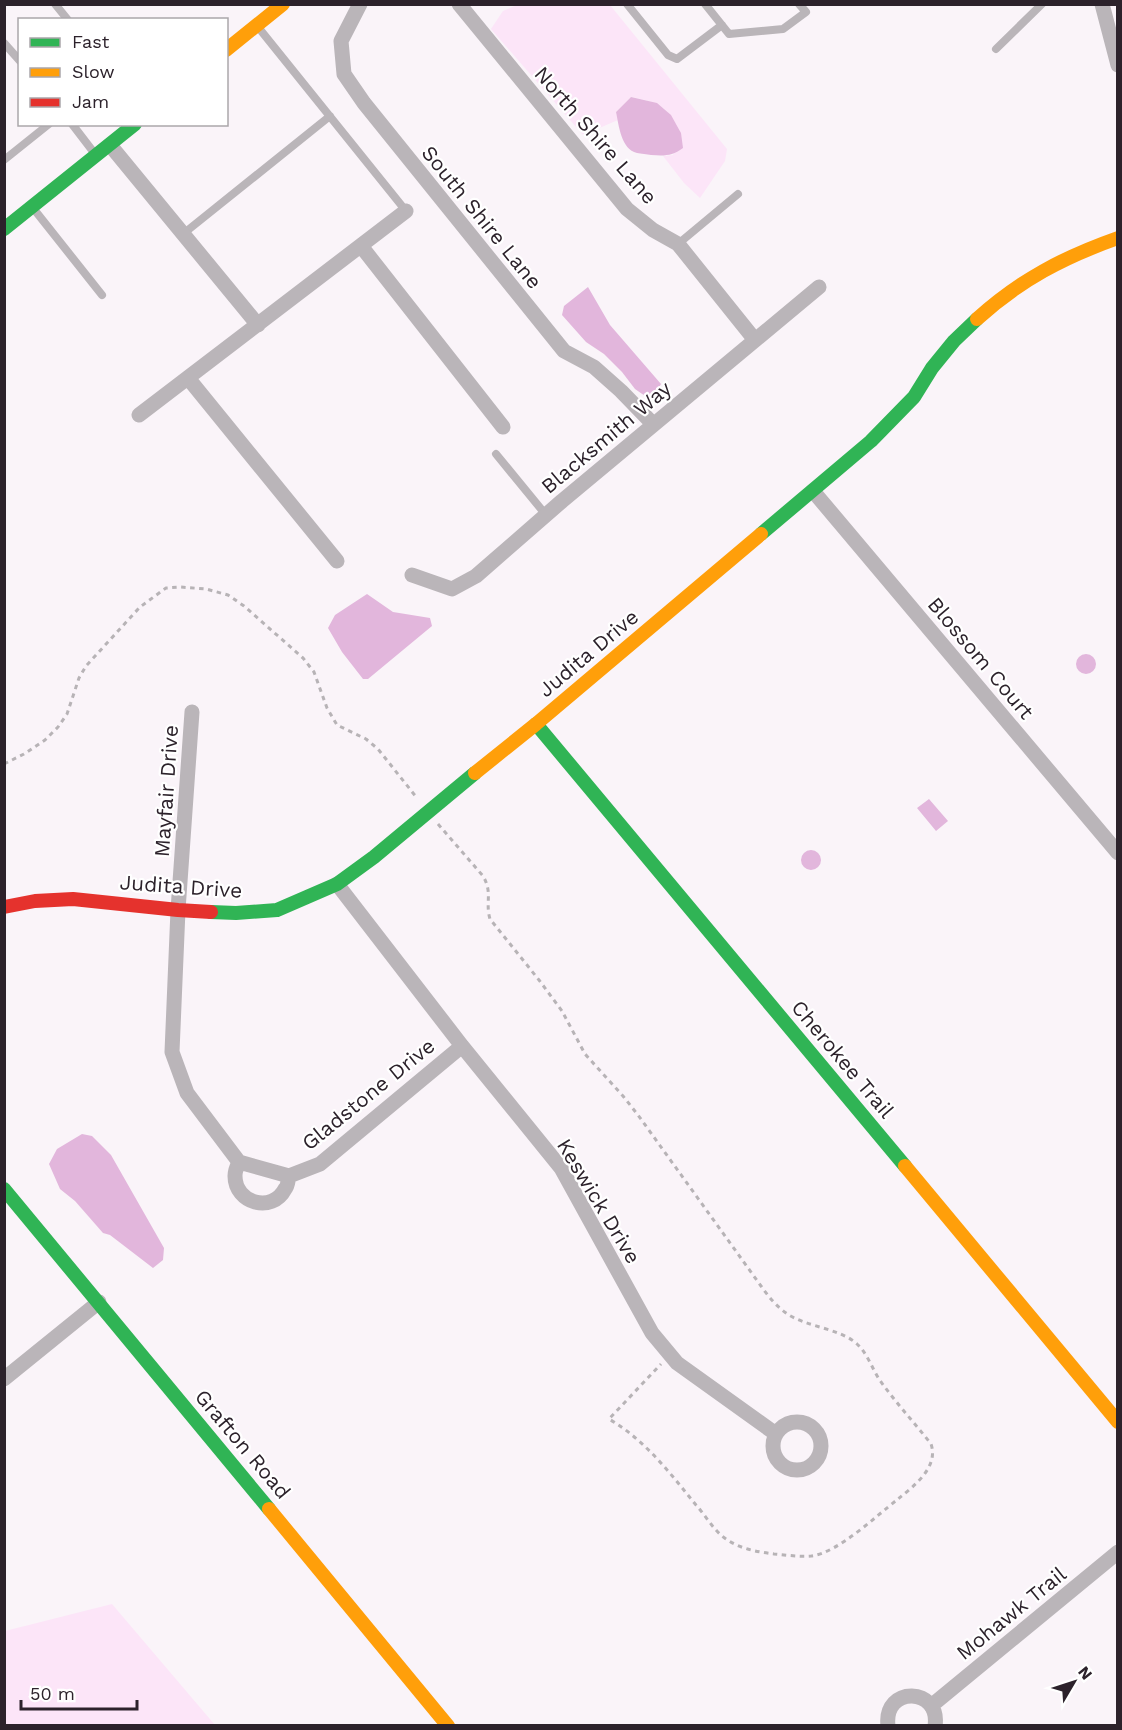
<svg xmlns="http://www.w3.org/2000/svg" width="1122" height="1730" viewBox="0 0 1122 1730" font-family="'Work Sans',sans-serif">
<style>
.green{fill:#fce5f8}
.water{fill:#e2b6dc}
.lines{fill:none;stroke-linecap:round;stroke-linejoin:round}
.path{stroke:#b7b3b6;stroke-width:3;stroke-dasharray:4.5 4.5;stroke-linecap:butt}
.lane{stroke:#bab5b9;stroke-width:8}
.street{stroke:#bab5b9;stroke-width:15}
.fast{stroke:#30b455;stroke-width:14}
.slow{stroke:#ff9f0a;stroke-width:14}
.jam{stroke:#e5322d;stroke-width:14}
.labels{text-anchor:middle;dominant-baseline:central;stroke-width:4.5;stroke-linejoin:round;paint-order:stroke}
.street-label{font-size:21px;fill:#2c222b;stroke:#fff}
</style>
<rect width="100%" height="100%" fill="#faf4f9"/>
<path class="green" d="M517 5H610L727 149 725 161 700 198 684 183 663 156 673 155 680 131C665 104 659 103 631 97L616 112 618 120 583 135 491 29 503 11Z
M112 1604 215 1725H5V1631Z"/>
<path class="water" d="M631 97 657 103 671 115 681 133 683 148C672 156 665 156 651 155 647 154 641 154 637 153 621 149 619 126 616 112Z
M588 287 610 325 661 384 658 389 648 398 635 389 622 372 604 354 586 342 562 315 564 306Z
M367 594 393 612 430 618 432 626 368 679H363L342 652 328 628 335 615Z
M1076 664a10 10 0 1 1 20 0a10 10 0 1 1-20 0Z
M929 799 948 821 936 831 917 808Z
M801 860a10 10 0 1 1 20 0a10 10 0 1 1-20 0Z
M82 1134 92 1136 111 1155 164 1248 163 1260 153 1268 110 1235 103 1233 75 1201 60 1189 49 1164 57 1149Z"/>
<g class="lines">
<path class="path" d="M4 764 24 754 45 740 58 727 67 714 79 678 86 666 140 607 166 588 180 587 206 589 228 595 244 606 303 658 314 672 327 708 337 725 366 739 378 749 417 798
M438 824 483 876C493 893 485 902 490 919L539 980 562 1011 585 1054 623 1096 638 1115 761 1286C768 1296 776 1306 786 1313 805 1327 840 1328 857 1344 867 1353 872 1368 879 1379 895 1402 914 1422 931 1444 939 1467 914 1486 898 1499 876 1516 838 1553 811 1556 799 1557 786 1555 774 1554 758 1552 740 1549 726 1539 714 1531 706 1516 696 1505 670 1473 645 1440 609 1419L661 1364"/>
<path class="lane" d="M55 4 68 20
M627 4 668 55 677 59 722 25
M705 4 729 34 783 29 806 12 799 4
M258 27 406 211
M4 43 20 61
M996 49 1042 4
M72 124 95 154
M4 160 49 124
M33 208 102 295
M183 234 330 116
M678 244 738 194
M496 454 546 515"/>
<path class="street" d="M360 4 341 41 344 74 364 103 564 351 594 367 621 391 653 424
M459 4 627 209 653 230 678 244 755 340
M1102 4 1118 65
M110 145 258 325
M361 246 503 427
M188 378 337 561
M139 415 406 211
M813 491 1118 853
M412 575 452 589 476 576 562 501 819 287
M192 712 178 910 172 1052 187 1093 239 1162 289 1176 320 1164 462 1046
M337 884 462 1046 561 1168 652 1333 677 1363 776 1434
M239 1162C237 1166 235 1171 235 1176 235 1203 272 1214 285 1189 288 1186 288 1180 289 1176
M4 1379 99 1302
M773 1446a24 24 0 1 1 48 0a24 24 0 1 1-48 0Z
M931 1706 1118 1552
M888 1726C883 1685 941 1687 935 1726"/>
<path class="fast" d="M4 229 135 124
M761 534 871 441 914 397 932 368 954 341 977 319
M536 724 905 1166
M211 912 236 913 277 910 337 884 374 857 475 773
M4 1189 269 1509"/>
<path class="slow" d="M226 50 283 4
M977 319C1020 280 1064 257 1118 238
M475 773 536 724 761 534
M905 1166 1118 1422
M269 1509 448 1726"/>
<path class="jam" d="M4 907 35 901 73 899 178 910 211 912"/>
</g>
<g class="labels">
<g class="street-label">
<text transform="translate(596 135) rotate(49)">North Shire Lane</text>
<text transform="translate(482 217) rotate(51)">South Shire Lane</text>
<text transform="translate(606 437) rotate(-40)">Blacksmith Way</text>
<text transform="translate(588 653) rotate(-40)">Judita Drive</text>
<text transform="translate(981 658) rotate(50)">Blossom Court</text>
<text transform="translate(166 791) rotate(-86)">Mayfair Drive</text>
<text transform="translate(181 886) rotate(4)">Judita Drive</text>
<text transform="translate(843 1059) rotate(50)">Cherokee Trail</text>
<text transform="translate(368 1094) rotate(-39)">Gladstone Drive</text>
<text transform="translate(599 1201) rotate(59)">Keswick Drive</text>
<text transform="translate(243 1444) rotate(50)">Grafton Road</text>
<text transform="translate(1011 1613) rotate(-39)">Mohawk Trail</text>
</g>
</g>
<rect width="1122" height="1730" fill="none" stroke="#2c222b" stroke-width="12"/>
<rect x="18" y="18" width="210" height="108" fill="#ffffff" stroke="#aba7aa" stroke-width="1.5"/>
<rect x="30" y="38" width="30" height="9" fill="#30b455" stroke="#aba7aa" stroke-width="1.5"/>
<text x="72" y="48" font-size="18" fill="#2c222b">Fast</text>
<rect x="30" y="68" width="30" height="9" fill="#ff9f0a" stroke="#aba7aa" stroke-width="1.5"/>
<text x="72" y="78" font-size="18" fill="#2c222b">Slow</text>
<rect x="30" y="98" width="30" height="9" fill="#e5322d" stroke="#aba7aa" stroke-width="1.5"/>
<text x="72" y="108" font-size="18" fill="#2c222b">Jam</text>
<g transform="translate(1074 1682) rotate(51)" stroke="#ffffff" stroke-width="4.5" paint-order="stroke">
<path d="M0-4.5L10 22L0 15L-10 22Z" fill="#2c222b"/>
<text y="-9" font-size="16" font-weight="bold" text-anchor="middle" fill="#2c222b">N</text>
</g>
<path d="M21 1700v9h116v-9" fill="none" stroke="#2c222b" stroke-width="3"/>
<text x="30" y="1700" font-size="18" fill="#2c222b" stroke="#ffffff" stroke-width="4.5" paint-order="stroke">50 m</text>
</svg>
